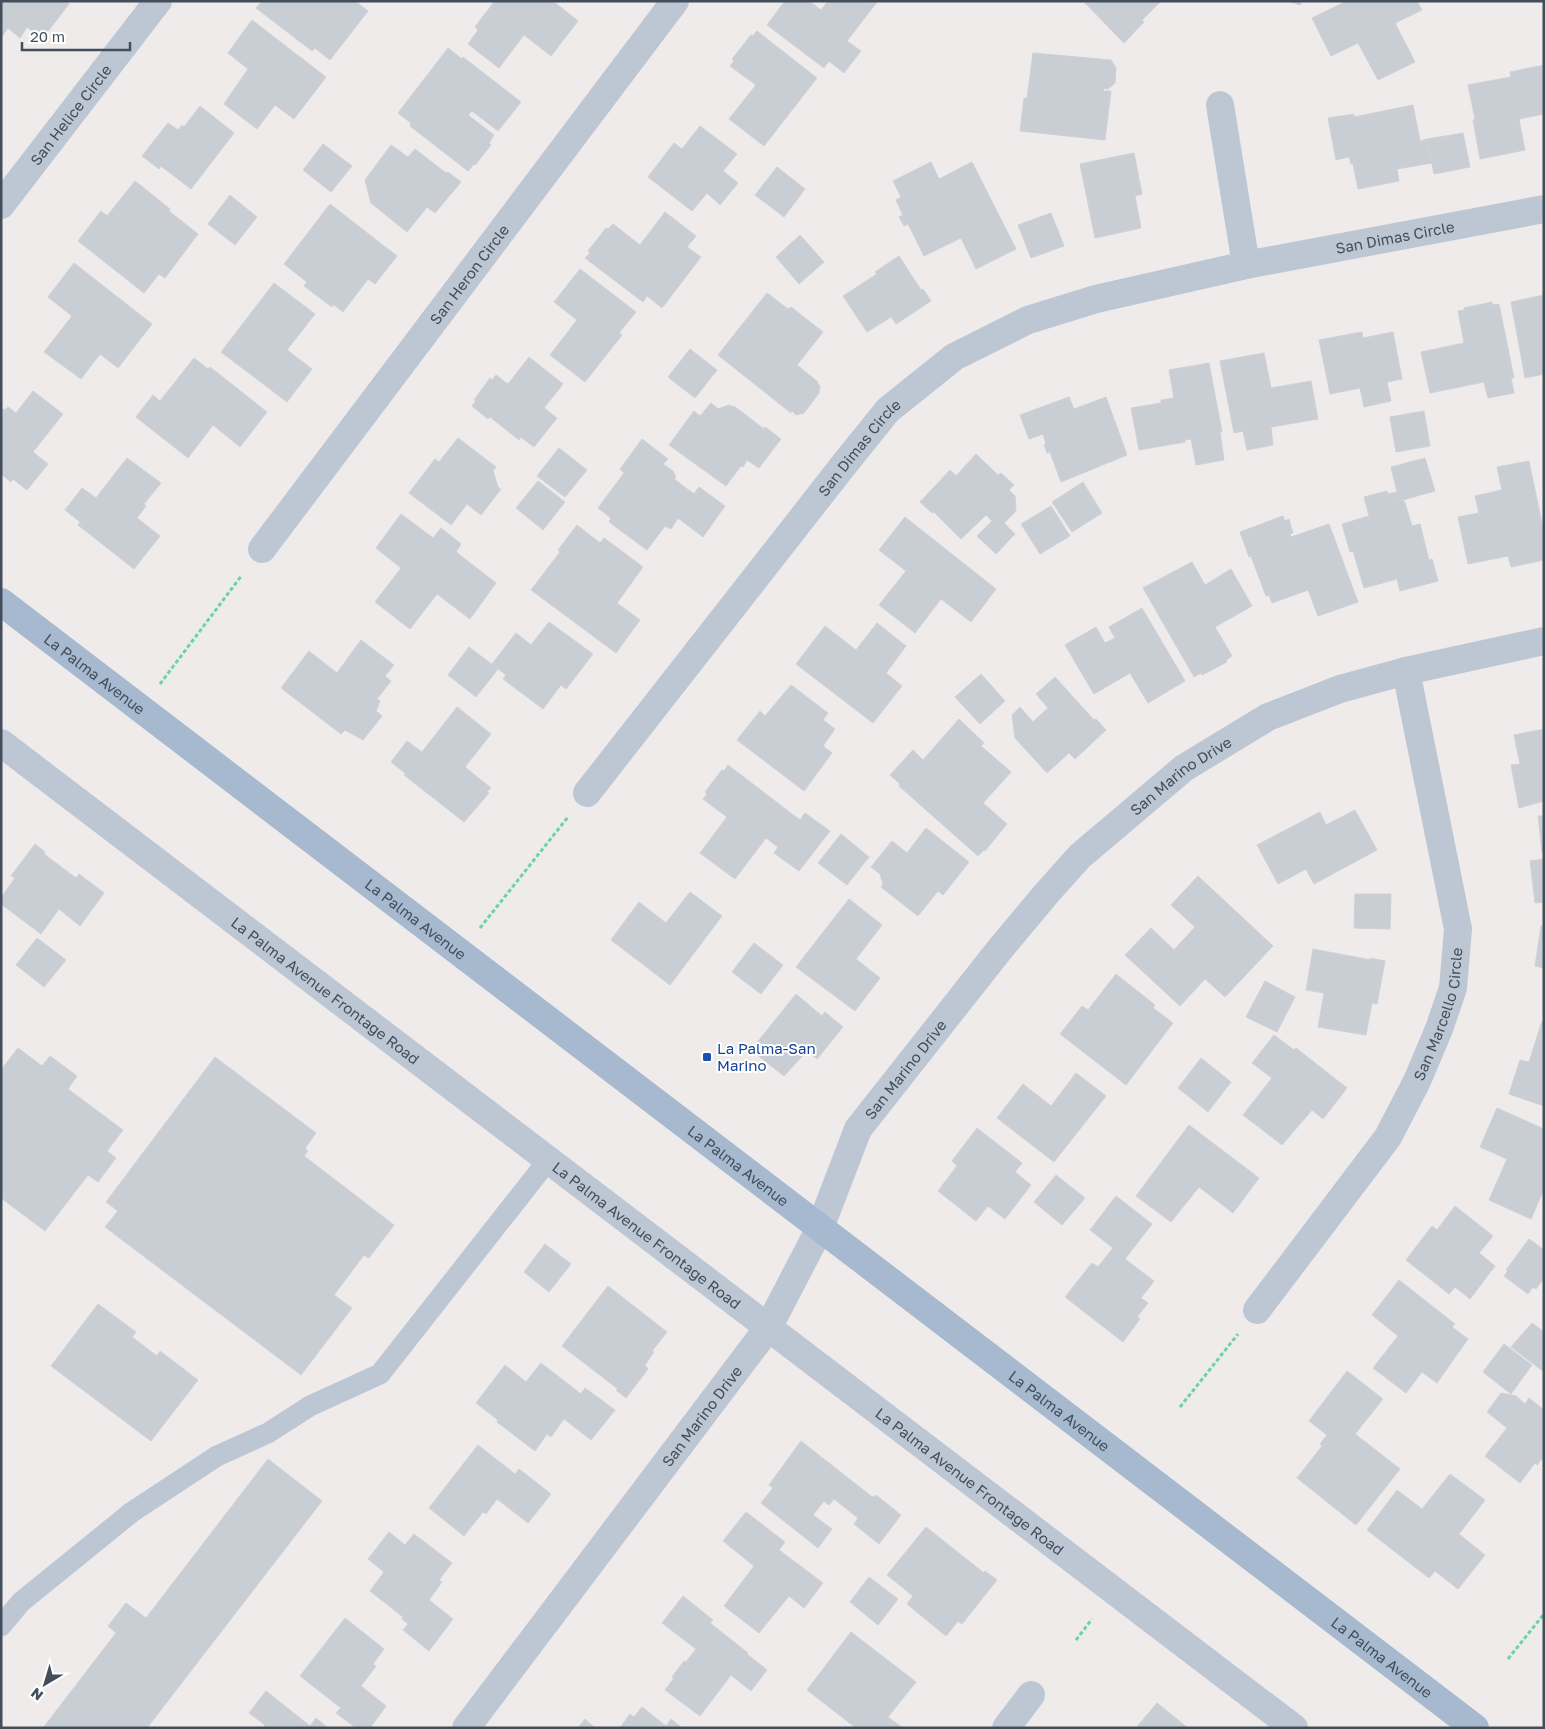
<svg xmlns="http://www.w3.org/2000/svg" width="1545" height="1729" viewBox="0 0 1545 1729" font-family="'Golos Text',sans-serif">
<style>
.building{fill:#c9cdd4;stroke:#cfd1d8}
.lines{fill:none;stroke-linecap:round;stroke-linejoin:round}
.path{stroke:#67d5a6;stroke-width:3;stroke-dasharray:4 2.5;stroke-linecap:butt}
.lane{stroke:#bdc7d3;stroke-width:21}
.street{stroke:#bdc7d3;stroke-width:28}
.primary{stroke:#a7b9cf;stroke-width:28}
.transit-dot{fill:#1a4fb4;stroke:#fff;stroke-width:2}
.labels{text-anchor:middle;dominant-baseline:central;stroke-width:4;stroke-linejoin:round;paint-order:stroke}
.street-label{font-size:15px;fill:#424e5b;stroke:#fff}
.transit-label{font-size:15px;fill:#164399;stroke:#fff;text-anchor:start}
</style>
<rect width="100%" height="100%" fill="#efebeb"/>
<path class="building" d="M1 1H66L69 4 42 39 27 27 20 38 8 28 1 38Z
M262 1H355L368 11 330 60 315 48 312 51 256 8Z
M493 1H553L578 21 551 56 524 35 499 68 468 44 478 30 475 27 494 2Z
M785 1H809L821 10 828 1 877 2 847 41 861 51 844 73 829 61 824 68 767 25Z
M1083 1H1161L1142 20 1144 22 1124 43Z
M1288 1H1302L1300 5Z
M1347 1H1417L1422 10 1395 23 1415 62 1378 80 1358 43 1331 56 1312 18Z
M252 20 326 77 294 119 275 105 257 129 224 104 248 69 228 53Z
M757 31 817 78 764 146 729 119 756 85 730 66 734 61 732 59 751 35 753 36Z
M448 48 462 59 463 57 521 102 498 131 472 111 468 115 494 135 489 143 491 145 475 165 474 164 468 171 410 126 411 123 398 113Z
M1033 53 1111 60 1116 68 1115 83 1108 89 1104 88 1103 91H1111L1105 140 1020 131 1024 98H1027Z
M1544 65V114L1519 119 1525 150 1480 159 1473 120 1475 119 1468 85 1511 77 1510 72Z
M1413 105 1420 141 1427 139 1432 163 1397 169 1399 181 1358 189 1353 164H1351L1349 157 1336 160 1328 118 1354 114V117Z
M200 106 234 133 191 189 161 166 159 169 142 156 168 123 178 130 182 125 184 127Z
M700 126 737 154 723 171 738 183 720 205 707 193 692 211 648 177 674 143 682 149Z
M1463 133 1470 167 1434 174 1427 139Z
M323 144 352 166 331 192 303 170Z
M391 145 408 157 415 149 446 173 448 172 461 182 435 213 427 207 407 232 371 203 365 180Z
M1134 153 1142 194 1135 196 1141 228 1095 238 1080 164Z
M931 162 939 179 972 162 1016 249 976 269 961 238 924 256 908 224 904 226 899 217 903 215 896 200 901 197 893 181Z
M777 167 805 189 784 217 755 195Z
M135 181 170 209 169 211 198 234 165 278 159 274 144 293 78 241 101 211 107 216Z
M230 195 257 217 235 245 208 224Z
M330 204 397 256 375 284 368 279 343 312 333 304 332 307 304 286 307 282 284 264Z
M665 212 696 236 687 247 701 257 662 308 647 296 643 302 585 258 590 253 588 251 606 228 608 229 613 224 640 245Z
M1051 213 1064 246 1031 258 1018 225Z
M800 235 824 262 799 284 776 257Z
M899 256 921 290 923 289 931 301 896 324 891 317 867 332 843 296 877 274 875 272Z
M74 263 152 324 118 368 100 354 81 379 44 352 72 316 48 297Z
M580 269 636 312 619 333 622 335 585 382 550 355 577 320 554 302Z
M274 283 315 314 287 350 312 369 287 402 221 352Z
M767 293 788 309 791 307 823 332 797 365 818 382 817 383 820 386 819 393 804 413 796 415 792 411 791 413 718 355Z
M1544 295V374L1525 378 1511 302Z
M1492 302V305L1499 304 1514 378H1511L1514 393 1488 398 1484 382 1430 393 1421 352 1464 343 1458 311 1465 310 1464 308Z
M1362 332 1363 338 1393 332 1402 379 1387 382 1391 401 1364 407 1360 388 1330 394 1319 340Z
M690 349 717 370 695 398 668 377Z
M1264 353 1271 388 1311 381 1318 419 1271 427 1273 445 1247 450 1243 431 1234 433 1220 361Z
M529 357 563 384 544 408 557 418 534 447 521 437 519 440 490 417 488 419 472 406 476 401 474 400 490 378 492 380 496 375 508 384Z
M194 358 208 369 210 367 267 412 240 447 213 425 188 458 136 417 153 395 160 401Z
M1209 363 1222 432H1220L1224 460 1196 465 1191 439 1185 440V442L1139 450 1131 408 1161 403V400L1174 398 1169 370Z
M33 391 63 414 33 452 48 464 27 490 13 479 11 482 1 474V408L5 410 8 407 16 413Z
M1069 397 1074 409 1106 397 1127 455 1061 482 1050 452 1047 453 1044 445 1046 444 1043 434 1029 439 1020 415Z
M711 403 718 409 729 405 733 407 734 406 764 429 765 427 781 439 759 468 747 460 743 467 741 466 726 486 669 445 694 411 700 416Z
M1424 411 1430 446 1396 452 1390 417Z
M458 438 496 467 493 471 498 487 501 489 481 515 467 504 451 525 409 493 435 459 439 462Z
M642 439 668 459 663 464 673 471 676 477 674 479 694 494 699 487 725 506 703 537 678 518 671 529 665 526 647 550 609 522 611 518 598 508 624 473 620 469Z
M559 448 587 470 565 497 537 476Z
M976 454 998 475 1001 473 1014 485 1009 490 1015 496 1016 511 1004 523 1015 534 996 554 977 536 992 521 986 515 961 539 934 512 932 513 920 502 950 470 956 476Z
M127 458 161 483 144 504 146 506 137 518 160 536 134 569 78 525 80 522 65 510 82 488 96 498Z
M1425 458 1435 491 1399 501 1391 467Z
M1529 461 1544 533V560L1511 567 1508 556 1468 564 1458 517 1479 513 1475 496 1502 490 1497 467Z
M538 481 565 502 543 530 516 508Z
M1083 482 1102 513 1072 532 1052 502Z
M1387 491 1388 494 1397 492 1399 501 1403 500 1405 503 1412 526 1420 524 1429 560 1432 559 1438 581 1400 591 1397 579 1364 588 1353 551 1350 552 1342 524 1369 516 1364 497Z
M1051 506 1070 536 1040 554 1021 524Z
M401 514 433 538 441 528 461 544 456 552 496 583 470 619 437 594 410 629 375 602 401 568 376 548Z
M1283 516 1285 521 1289 519 1293 533 1290 534 1291 537 1329 524 1358 602 1318 616 1308 590 1272 603 1269 595 1266 596 1251 556 1249 557 1240 532Z
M905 517 996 589 971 622 941 599 915 633 879 605 906 571 879 550Z
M577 525 600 543 604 538 643 567 617 603 640 620 616 653 531 590 560 552 558 550Z
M1192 562 1205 585 1231 569 1252 606 1215 627 1232 656 1226 660 1227 662 1202 675 1201 673 1194 677 1143 588Z
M1142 608 1185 681 1148 703 1130 673 1094 694 1065 645 1096 627 1105 643 1115 638 1109 627Z
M549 622 593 654 566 689 561 685 543 709 503 679 506 675 492 664 516 633 531 645Z
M877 623 906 646 886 673 902 686 873 723 796 664 825 626 856 650Z
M361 640 394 665 385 676 391 681 377 699 380 701 376 711 382 716 363 740 345 730 341 734 281 688 309 651 337 673Z
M469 647 498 669 476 697 448 675Z
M981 674 1005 701 980 724 955 697Z
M1055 677 1094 720 1096 719 1106 730 1075 759 1069 753 1047 773 1015 738 1012 715 1020 707 1033 722 1048 708 1036 694Z
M791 685 828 713 823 720 835 729 823 746 832 753 804 791 737 740 760 711 765 716Z
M457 707 491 734 465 767 491 788 487 792 489 793 464 822 404 775 406 774 391 762 407 741 422 752Z
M959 719 984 743 981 746 1011 772 983 803 1007 824 985 851 984 850 978 856 899 786 900 784 890 775 913 750 923 760Z
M1544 729V801L1519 808 1511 765 1520 764 1514 735Z
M728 765 800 820 805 813 830 831 799 871 774 853 778 847 766 838 735 879 700 853 727 817 703 799 707 794 705 792 722 770 724 771Z
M1355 810 1377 850 1314 884 1306 869 1278 884 1257 845 1320 812 1326 825Z
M1538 816H1544V851L1542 852Z
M926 828 969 862 943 895 938 891 918 916 881 887 883 884 880 874 871 867 892 841 907 853Z
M841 834 869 857 847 885 818 863Z
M35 844 45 852 44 854 76 878 79 874 104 893 80 926 59 909 41 934 1 904V894L3 895 15 878 11 876Z
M1544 859V902L1535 903 1530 861Z
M1198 876 1273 946 1225 997 1205 979 1180 1006 1125 955 1151 928 1174 950 1195 927 1171 905Z
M690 892 722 916 670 985 611 940 639 902 666 923Z
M1355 894H1391L1390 929 1354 928Z
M849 899 882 925 856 959 880 978 855 1011 796 967Z
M1541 926H1544V968L1535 966Z
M37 938 66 960 44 987 16 965Z
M754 943 783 965 761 994 732 972Z
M1313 949 1371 960 1370 958 1385 961 1377 1004 1372 1003 1366 1035 1318 1027 1324 993 1306 990Z
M1116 974 1155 1005 1153 1008 1173 1023 1126 1085 1060 1034 1082 1006 1088 1010Z
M1265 981 1295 997 1277 1032 1246 1017Z
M796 994 822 1016 825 1012 843 1027 817 1059 807 1051 784 1076 751 1050Z
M1542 1021 1544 1022V1106L1509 1094 1520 1060 1529 1062Z
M1274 1035 1294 1050 1296 1048 1347 1088 1323 1119 1312 1110 1282 1145 1243 1115 1272 1078 1252 1063Z
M18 1048 42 1066 50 1056 77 1076 68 1089 123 1130 107 1151 116 1158 98 1182 88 1175 45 1231 1 1198V1070Z
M215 1057 316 1133 305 1148 308 1151 304 1156 394 1225 369 1258 364 1255 334 1295 352 1308 301 1375 105 1227 118 1211 106 1202Z
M1201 1058 1231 1082 1208 1112 1178 1088Z
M1076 1073 1106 1096 1054 1162 997 1118 1023 1084 1051 1106Z
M1497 1108 1544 1129V1189L1531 1219 1489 1200 1507 1159 1480 1147Z
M1189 1125 1259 1178 1233 1213 1199 1187 1171 1222 1136 1196Z
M977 1128 1022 1163 1015 1172 1031 1185 1005 1219 988 1206 976 1221 938 1191 957 1166 952 1161Z
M1056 1175 1085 1198 1062 1225 1034 1202Z
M1116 1196 1152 1224 1125 1259 1154 1281 1141 1298 1148 1303 1137 1317 1140 1319 1123 1342 1065 1297 1092 1263 1098 1267 1113 1248 1090 1230Z
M1455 1206 1493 1236 1479 1253 1495 1266 1470 1299 1455 1287 1449 1294 1406 1260 1432 1226 1437 1230Z
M1529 1239 1544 1250V1278L1536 1289 1533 1287 1528 1294 1504 1276 1508 1271 1506 1270Z
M545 1244 571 1264 549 1292 524 1272Z
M1399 1280 1455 1324 1452 1327 1468 1339 1437 1383 1422 1372 1406 1393 1373 1368 1398 1336 1372 1315Z
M608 1286 667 1332 652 1351 654 1352 645 1365 648 1369 626 1398 616 1390 618 1389 562 1346Z
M98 1304 136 1332 132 1337 157 1356 160 1351 198 1380 151 1441 51 1366Z
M1532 1323 1544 1332V1372L1511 1347Z
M1504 1344 1532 1365 1511 1394 1483 1372Z
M541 1363 581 1394 585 1388 615 1410 591 1440 564 1419 551 1437 547 1434 535 1451 497 1422 498 1420 476 1403 505 1365 526 1382Z
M1347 1371 1383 1399 1355 1434 1400 1469 1356 1525 1297 1478 1322 1446 1320 1444 1327 1435 1309 1421Z
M1501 1393 1516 1396 1525 1404 1529 1398 1544 1410V1460L1542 1459 1537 1465 1535 1463 1520 1483 1485 1456 1507 1428 1487 1412Z
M801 1441 871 1496 874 1497 876 1495 901 1515 879 1544 854 1524 858 1518 834 1499 829 1505 824 1501 813 1515 832 1529 818 1548 761 1503 773 1488 769 1485Z
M478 1445 515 1474 519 1469 551 1494 528 1523 497 1499 486 1514 483 1512 464 1536 429 1508Z
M268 1459 322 1501 147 1728H43L116 1633 108 1626 126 1603 146 1618Z
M1450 1474 1485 1500 1459 1534 1485 1555 1458 1589 1435 1571 1429 1578 1367 1530 1397 1490 1422 1509Z
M746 1512 785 1542 779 1550 823 1583 804 1608 789 1596 759 1633 724 1606 754 1566 723 1541Z
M926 1527 984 1573 985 1571 997 1580 962 1624 958 1621 946 1636 907 1604 913 1596 887 1575Z
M389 1532 405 1545 414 1534 452 1563 439 1580 442 1582 429 1600 453 1619 429 1651 403 1630 408 1624 402 1619 403 1617 370 1591 384 1572 368 1559Z
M869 1577 898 1599 878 1625 850 1602Z
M683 1596 713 1620 710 1623 748 1653 747 1654 767 1670 751 1691 731 1675 700 1716 665 1690 674 1678 672 1677 684 1661 686 1662 696 1649 662 1623Z
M345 1618 384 1649 373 1664 376 1666 361 1686 386 1706 370 1728H356L336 1713 341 1708 300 1676Z
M851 1632 916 1682 888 1717 903 1728H856L807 1690Z
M266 1691 310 1726 316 1718 328 1728H263L265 1725 249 1713Z
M1157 1703 1188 1728H1136Z
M642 1707 666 1726 671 1719 682 1728H620L630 1714 634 1717Z
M585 1719 595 1728H578Z"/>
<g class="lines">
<path class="path" d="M160 684 242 575
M480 928 568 817
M1180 1407 1238 1334
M1076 1640 1092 1619
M1508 1659 1544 1614"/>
<path class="lane" d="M1 1626 21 1602 132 1512 217 1456 268 1433 310 1406 380 1374 549 1159"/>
<g class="street">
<path d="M1220 105 1246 265"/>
<path id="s1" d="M1 205 158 1"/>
<path id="s2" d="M262 549 675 1"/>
<path id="s3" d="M1 743 1294 1728"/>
<path id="s4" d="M587 793 846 462 888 410 954 357 1028 320 1096 299 1246 265 1544 209"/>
<path id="s5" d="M1257 1310 1388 1137 1417 1081 1439 1029 1453 988 1458 929 1406 671"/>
<path id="s6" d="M466 1728 768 1328 820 1228 858 1129 1000 949 1046 894 1080 856 1184 768 1268 717 1340 689 1406 671 1544 641"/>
<path d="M1006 1728 1031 1695"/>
</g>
<path class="primary" id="s7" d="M1 602 1475 1728"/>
</g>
<rect class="transit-dot" x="702" y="1052" width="10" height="10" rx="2.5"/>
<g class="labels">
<g class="street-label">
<text stroke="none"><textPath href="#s1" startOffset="114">San Helice Circle</textPath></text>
<text stroke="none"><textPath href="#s4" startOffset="1031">San Dimas Circle</textPath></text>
<text stroke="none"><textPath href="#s2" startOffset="344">San Heron Circle</textPath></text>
<text stroke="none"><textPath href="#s4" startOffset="440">San Dimas Circle</textPath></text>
<text stroke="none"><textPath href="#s7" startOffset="118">La Palma Avenue</textPath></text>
<text stroke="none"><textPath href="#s6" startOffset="1201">San Marino Drive</textPath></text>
<text stroke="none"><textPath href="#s7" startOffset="522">La Palma Avenue</textPath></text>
<text stroke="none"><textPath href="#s3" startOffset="408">La Palma Avenue Frontage Road</textPath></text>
<text stroke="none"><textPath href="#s5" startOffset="351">San Marcello Circle</textPath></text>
<text stroke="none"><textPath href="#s6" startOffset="796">San Marino Drive</textPath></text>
<text stroke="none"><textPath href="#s7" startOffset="928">La Palma Avenue</textPath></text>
<text stroke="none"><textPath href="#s3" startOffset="812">La Palma Avenue Frontage Road</textPath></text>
<text stroke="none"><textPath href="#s7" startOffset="1332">La Palma Avenue</textPath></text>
<text stroke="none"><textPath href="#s6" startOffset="391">San Marino Drive</textPath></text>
<text stroke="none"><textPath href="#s3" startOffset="1218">La Palma Avenue Frontage Road</textPath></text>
<text stroke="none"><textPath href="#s7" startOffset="1738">La Palma Avenue</textPath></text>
</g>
<g class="transit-label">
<text x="717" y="1048">La Palma-San<tspan x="717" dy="17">Marino</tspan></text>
</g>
</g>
<rect width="1545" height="1729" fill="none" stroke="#424e5b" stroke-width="5"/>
<g transform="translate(45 1684) rotate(218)" stroke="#ffffff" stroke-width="4" paint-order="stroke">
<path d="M0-4L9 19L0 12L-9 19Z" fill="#424e5b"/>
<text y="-8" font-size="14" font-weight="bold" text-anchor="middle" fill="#424e5b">N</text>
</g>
<path d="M22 42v8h108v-8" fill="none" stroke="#424e5b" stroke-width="2.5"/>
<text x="30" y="42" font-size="15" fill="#424e5b" stroke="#ffffff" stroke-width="4" paint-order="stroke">20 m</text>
</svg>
